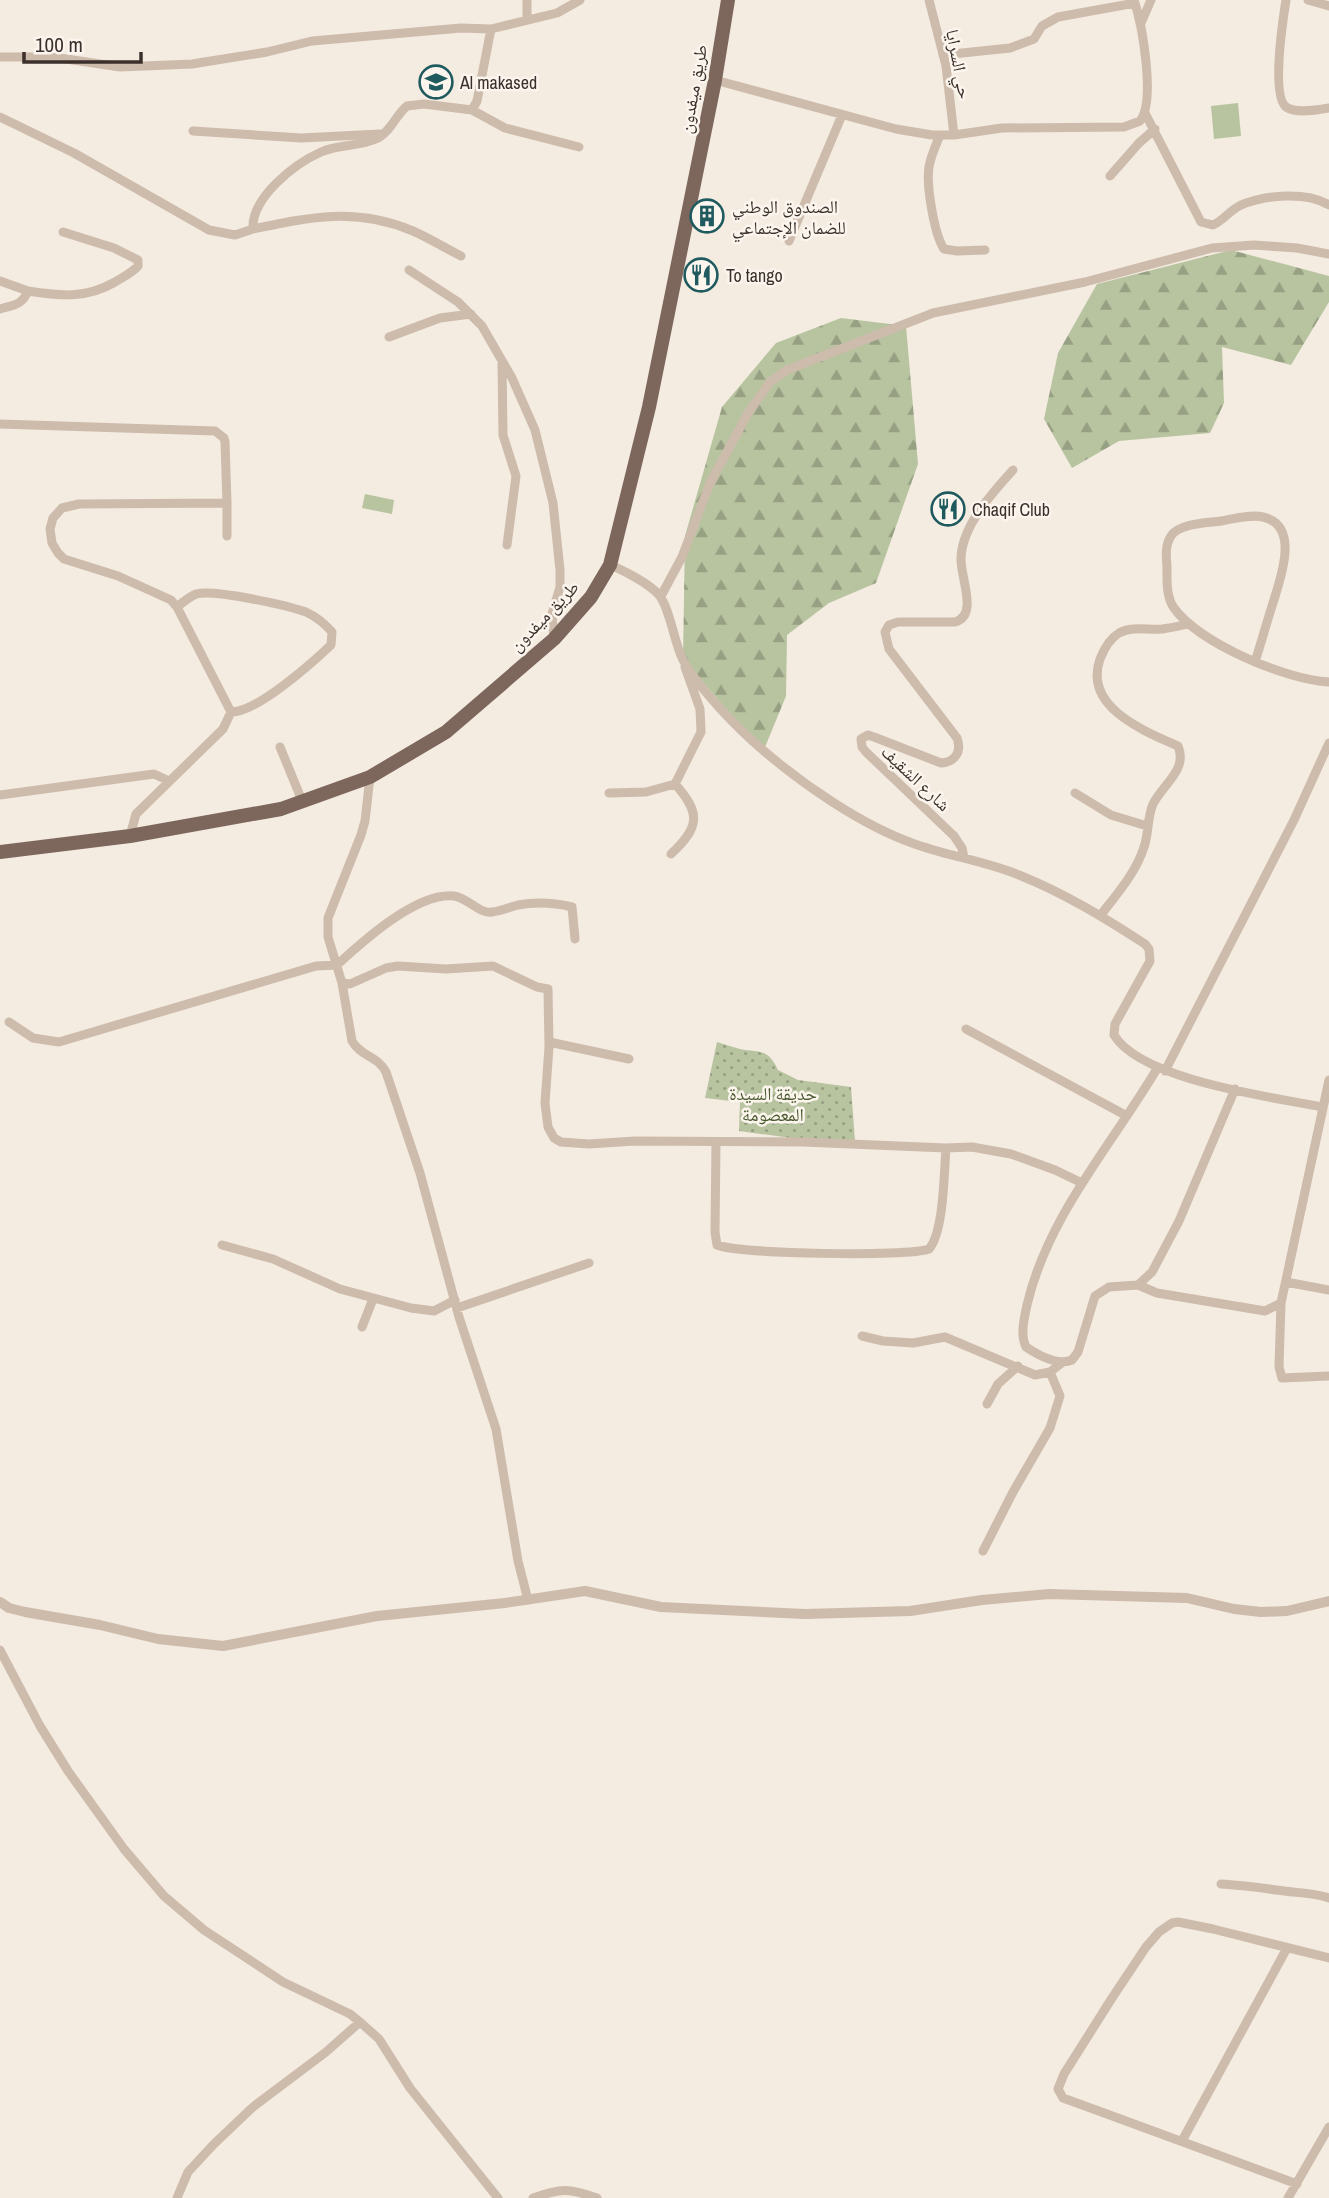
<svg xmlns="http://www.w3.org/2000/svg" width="1329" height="2198" viewBox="0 0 1329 2198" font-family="'Archivo Narrow','Noto Naskh Arabic',sans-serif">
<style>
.grass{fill:#b8c4a0}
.forest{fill:url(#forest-firs)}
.park{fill:url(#park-dots)}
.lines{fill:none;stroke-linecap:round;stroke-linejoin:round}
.minor{stroke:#cdbbac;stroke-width:9}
.tertiary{stroke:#cdbbac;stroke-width:10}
.primary{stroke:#7d675c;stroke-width:14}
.labels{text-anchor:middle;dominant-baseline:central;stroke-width:5;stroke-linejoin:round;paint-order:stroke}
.street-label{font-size:18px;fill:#3b302b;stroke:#fbf5ee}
.poi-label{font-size:18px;fill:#3b302b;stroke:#fbf5ee;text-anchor:start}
.park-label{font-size:18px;fill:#4a5a2e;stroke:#fbf5ee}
</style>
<defs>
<pattern id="forest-firs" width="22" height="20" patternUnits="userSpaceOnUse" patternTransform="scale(1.75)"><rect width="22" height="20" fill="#b8c4a0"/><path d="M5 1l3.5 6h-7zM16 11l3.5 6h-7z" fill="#97a083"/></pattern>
<pattern id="park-dots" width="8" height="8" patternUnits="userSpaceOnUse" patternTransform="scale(1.75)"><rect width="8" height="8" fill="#b8c4a0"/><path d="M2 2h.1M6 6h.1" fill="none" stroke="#97a083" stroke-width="1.8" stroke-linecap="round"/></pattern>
</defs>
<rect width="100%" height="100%" fill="#f4ebe1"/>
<path class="grass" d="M1238 103 1241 136 1214 139 1211 106Z
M365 494 394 500 392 514 362 508Z"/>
<path class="forest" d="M1231 250 1329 276V302L1291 365 1222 347 1224 403 1210 433 1119 441 1072 468 1044 419 1058 353 1097 284Z
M841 318 906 326 918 464 876 583 829 603 787 635 786 696 763 752 683 659 685 536 722 407 776 343Z"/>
<path class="park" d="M717 1042C724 1044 732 1047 740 1049 760 1053 768 1048 778 1070L798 1080 851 1087 855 1141 798 1139 739 1131 740 1102 705 1098Z"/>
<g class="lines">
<path class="minor" d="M527 0V20
M929 0 946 66 954 135
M1286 0C1283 19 1271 95 1286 107 1296 114 1318 110 1329 108
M1308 0 1329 6
M1141 23 1151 0
M943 55 1010 48 1034 39 1042 26 1058 17 1135 3
M0 57H53L120 67 192 64 267 52 312 41 461 28 491 29 557 13 580 0
M715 80 896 129 932 135H954L1002 128 1124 127 1140 121C1156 101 1142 24 1134 0
M472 110 505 128 579 147
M1145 113 1201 222 1213 225C1224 220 1230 210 1241 205 1265 195 1306 191 1329 205
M0 117 74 153 209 230 235 235 253 229C251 198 294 164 321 152 339 144 360 147 378 138 392 130 395 116 407 106L424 104 472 110 477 101 491 29
M193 131 301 138 380 134
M940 135C936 145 931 155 929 167 926 184 934 234 944 249L957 251 985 250
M1110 176 1139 143 1155 129
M253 229C310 217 356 207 413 231 429 238 445 248 461 256
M789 241 842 115
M409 270 458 302 482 326 512 378 535 430 553 503 560 570V587L552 614 554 639
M0 281 28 291C22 305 14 305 0 309
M28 291C60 296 86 299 115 282 123 277 132 273 138 266V260L114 248 63 232
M389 337 440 318 471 314
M502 363 503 435 516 476 507 545
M0 424 215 431 224 438 225 442 227 503
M610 565C623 570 650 584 659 595 670 608 674 643 683 660 699 689 738 729 764 751 805 786 862 825 912 843 947 856 985 861 1019 875 1064 893 1105 918 1145 944L1149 949 1150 961 1115 1024 1114 1035C1141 1080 1272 1097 1322 1107
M661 596 682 557 710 483 748 413 770 382 787 370 933 313 1085 282 1212 248 1254 245 1297 248 1329 254
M177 607C183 602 189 597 196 594 214 589 286 605 306 612 317 617 324 623 332 632L331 645C312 663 256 713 231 712
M1255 662C1261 643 1266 625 1272 606 1279 582 1302 526 1263 517 1251 514 1233 519 1221 521 1208 523 1179 523 1171 536 1165 545 1166 556 1167 567 1167 580 1166 597 1174 608 1199 643 1286 680 1329 682
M280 747 303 803
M370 777 365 821 361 835 328 918V937L342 983 352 1041C360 1056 378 1056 386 1072L420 1173 459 1317 496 1429 518 1561 528 1600
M609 793 646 792 675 784 701 732 700 709 685 667
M1075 793 1111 815 1147 826
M0 795 154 774 169 781
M130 836 136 814 223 729 231 712 177 607 171 600 118 576 64 559 58 553 52 543 50 529 53 518 62 508 79 504 227 503V536
M671 854C700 827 701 813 675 784
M964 858 962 848 954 836 866 752 862 747 861 739 868 735 874 737 941 763C955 762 962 752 957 738L889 649 885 632 889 625 898 622H955C979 615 960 577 961 558 962 526 992 493 1013 470
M1100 916C1116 895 1136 873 1144 847 1149 833 1147 818 1153 804 1163 784 1188 770 1178 746 1144 731 1083 707 1100 659 1104 649 1109 639 1119 633 1132 626 1147 630 1162 629 1170 628 1180 626 1188 624
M342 983 350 984 386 968 398 966 446 969 493 966 537 987 548 989 549 1047 545 1103 548 1127 554 1138 561 1142 589 1144 635 1141 803 1142 946 1148 972 1147 1011 1154 1055 1170 1082 1183
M9 1022 33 1038 59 1042 316 966 337 965C363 941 417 892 454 896 468 898 479 914 492 912 501 911 510 907 518 905 535 902 555 903 572 907L575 939
M966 1029 1127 1116
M549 1042 629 1059
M1158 1067C1112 1145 1048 1215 1027 1305 1024 1319 1020 1335 1026 1347 1038 1355 1058 1366 1072 1360L1078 1352 1095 1296 1109 1287 1138 1285 1152 1272 1179 1221 1235 1089
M1165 1071 1294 820 1329 743
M1329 1080 1281 1303 1279 1367 1282 1378 1329 1376
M716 1142 715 1232 717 1245C739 1254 908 1257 929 1249 944 1232 944 1172 946 1148
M222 1245 273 1259 340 1289 411 1308 434 1311 455 1300
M1286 1282 1329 1290
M1138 1285 1157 1293 1265 1311 1281 1303
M457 1308 589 1263
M362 1327 373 1299
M862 1336 883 1341 913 1343 945 1337 1035 1375 1050 1372 1063 1362
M987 1404 998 1384 1018 1366
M983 1551 1013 1492 1050 1428 1060 1396 1050 1372
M0 1650 40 1726 68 1771 124 1849 164 1896 204 1930 283 1982 350 2014 360 2022
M1221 1884C1242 1885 1262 1888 1284 1891 1299 1893 1314 1893 1329 1898
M1182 2141 1287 1948
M1297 2184 1096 2110 1063 2098 1058 2089 1064 2074 1112 1998 1146 1947 1159 1932 1172 1923 1178 1922 1213 1929 1329 1958
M177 2198 188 2172 214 2144 253 2107 326 2052 360 2022 379 2039 410 2088 498 2198
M533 2198C561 2188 569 2188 597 2198
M1288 2198 1329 2127"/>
<path class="tertiary" d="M0 1602 9 1608 25 1612 100 1625 158 1639 223 1646 377 1616 505 1603 585 1591 661 1607 805 1614 910 1611 982 1600 1049 1594 1187 1598 1234 1609 1261 1612 1287 1611 1329 1601"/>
<path class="primary" d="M0 852 130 836 281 809 370 777 446 732 554 639 591 597 610 565 649 407 715 80 728 0"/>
</g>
<defs>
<symbol id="school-ring" viewBox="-11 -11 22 22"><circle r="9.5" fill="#fbf5ee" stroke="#1f5a5e" stroke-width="1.5"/><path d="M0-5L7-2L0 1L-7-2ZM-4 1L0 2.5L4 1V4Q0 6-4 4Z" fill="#1f5a5e"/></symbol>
<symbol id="building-ring" viewBox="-11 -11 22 22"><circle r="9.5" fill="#fbf5ee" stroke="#1f5a5e" stroke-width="1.5"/><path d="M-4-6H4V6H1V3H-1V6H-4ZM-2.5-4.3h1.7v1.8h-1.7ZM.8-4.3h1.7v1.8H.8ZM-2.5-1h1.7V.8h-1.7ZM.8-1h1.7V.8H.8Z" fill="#1f5a5e"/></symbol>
<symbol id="restaurant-ring" viewBox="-11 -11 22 22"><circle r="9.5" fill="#fbf5ee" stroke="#1f5a5e" stroke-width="1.5"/><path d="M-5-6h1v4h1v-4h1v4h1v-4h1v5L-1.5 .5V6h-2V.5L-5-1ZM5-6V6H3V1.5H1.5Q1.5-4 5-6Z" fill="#1f5a5e"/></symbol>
</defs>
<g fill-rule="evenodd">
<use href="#school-ring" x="417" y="63" width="38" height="38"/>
<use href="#building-ring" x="688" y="197" width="38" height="38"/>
<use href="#restaurant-ring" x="682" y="256" width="38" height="38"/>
<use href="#restaurant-ring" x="929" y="490" width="38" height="38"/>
</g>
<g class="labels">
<g class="street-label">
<text transform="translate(959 64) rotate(79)">حي السرايا</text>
<text transform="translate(693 89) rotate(-80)">طريق ميفدون</text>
<text transform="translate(544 616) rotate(-46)">طريق ميفدون</text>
<text transform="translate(916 778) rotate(43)">شارع الشقيف</text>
</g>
<g class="poi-label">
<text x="460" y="82">Al makased</text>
<text x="732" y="206">الصندوق الوطني<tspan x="732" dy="21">للضمان الإجتماعي</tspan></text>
<text x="726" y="275">To tango</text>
<text x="972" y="509">Chaqif Club</text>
</g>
<g class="park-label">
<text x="773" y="1093">حديقة السيدة<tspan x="773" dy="21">المعصومة</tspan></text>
</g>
</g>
<path d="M24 52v10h117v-10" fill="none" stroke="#3b302b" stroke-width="3.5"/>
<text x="35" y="52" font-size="21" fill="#3b302b" stroke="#fbf5ee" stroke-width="5" paint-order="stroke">100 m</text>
</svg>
